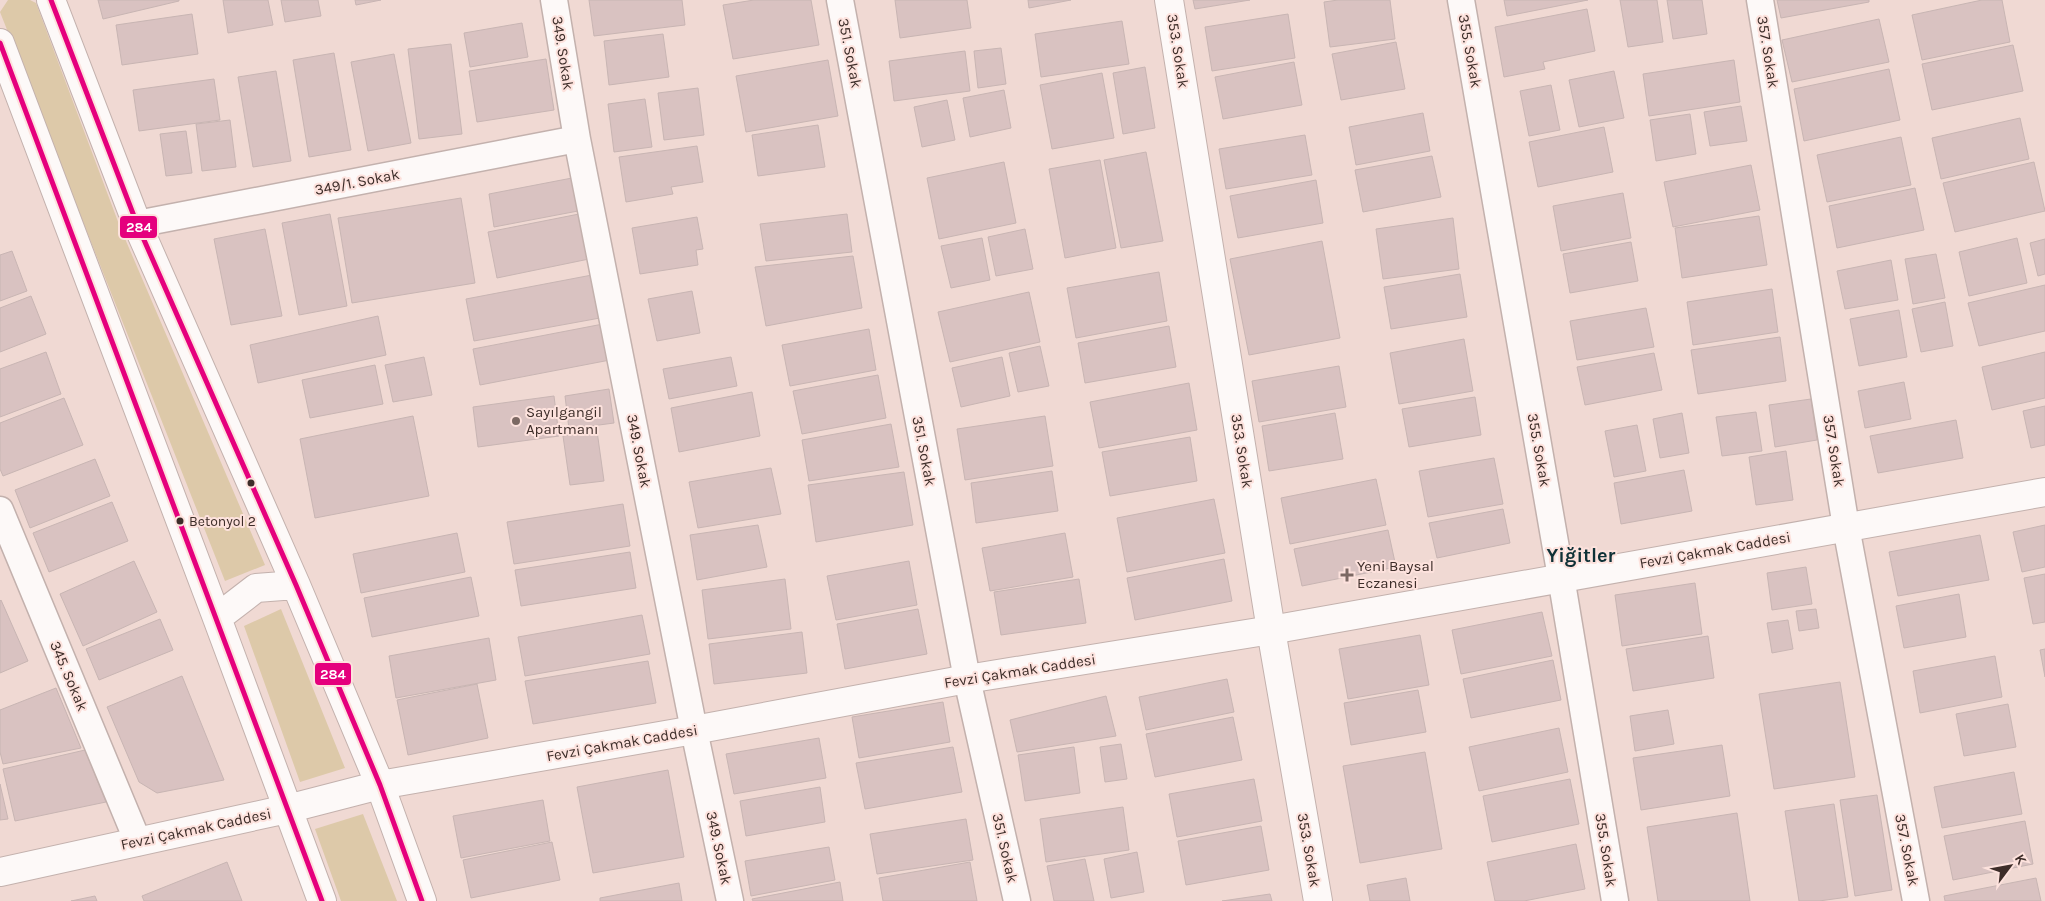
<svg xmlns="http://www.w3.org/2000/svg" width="2045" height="901" viewBox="0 0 2045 901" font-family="Karla,sans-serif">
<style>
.green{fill:#ddc9a9}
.building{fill:#d9c2c1;stroke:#c8b5b3}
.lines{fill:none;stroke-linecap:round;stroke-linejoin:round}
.minor-casing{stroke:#c3b1ad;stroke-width:29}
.tertiary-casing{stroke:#c3b1ad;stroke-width:30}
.secondary-casing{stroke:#c3b1ad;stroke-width:30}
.minor{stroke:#fdf9f8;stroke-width:26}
.tertiary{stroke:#fdf9f8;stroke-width:28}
.secondary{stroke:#fdf9f8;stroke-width:28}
.bus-1-casing{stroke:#fde2dd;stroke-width:9}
.bus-1{stroke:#e5007d;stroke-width:5}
.poi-dot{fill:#7c6964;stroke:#fde2dd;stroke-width:2}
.bus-dot{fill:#3d2d29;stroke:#fde2dd;stroke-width:2}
.labels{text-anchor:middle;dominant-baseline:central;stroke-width:4;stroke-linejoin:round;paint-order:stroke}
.bus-label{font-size:14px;fill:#3d2d29;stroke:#fde2dd;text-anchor:start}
.street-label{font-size:15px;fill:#3d2d29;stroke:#fde2dd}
.poi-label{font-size:15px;fill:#3d2d29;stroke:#fde2dd;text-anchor:start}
.district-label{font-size:20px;font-weight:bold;fill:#0f3137;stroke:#fde2dd}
.line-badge{stroke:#fde2dd;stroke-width:2}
.badge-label{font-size:14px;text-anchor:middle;font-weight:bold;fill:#fff}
</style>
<rect width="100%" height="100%" fill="#f0d9d3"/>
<path class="green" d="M8 0H30L36 3 120 227 265 565 225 581 0 12Z
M281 609 345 768 300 782 244 626Z
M363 814 397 901H341L315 829Z"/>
<path class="building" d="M98 0H179V1L103 19Z
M223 0H268L273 25 228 33Z
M281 0H318L321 16 285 22Z
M355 0H381L356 5Z
M589 0H682L685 25 594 36Z
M754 0H811L819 45 733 59 723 5Z
M895 0H967L971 28 900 38Z
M1028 0H1071L1029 8Z
M1193 0H1250L1195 9Z
M1338 0H1390L1395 39 1330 47 1324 2Z
M1504 0H1588L1507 16Z
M1620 0H1657L1663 42 1628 47Z
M1667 0H1702L1707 34 1673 39Z
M1777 0H1869V2L1781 18Z
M1982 0H2002L2010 42 1922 60 1912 15Z
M1587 9 1595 51 1543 62 1545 69 1504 77 1495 27Z
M192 14 198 54 122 65 116 25Z
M1288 14 1295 58 1212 71 1205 27Z
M1879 19 1889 62 1792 82 1782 40Z
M1122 21 1129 64 1041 77 1035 34Z
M522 23 528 57 470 67 464 33Z
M663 34 669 77 609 85 604 41Z
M1396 42 1405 89 1341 100 1332 54Z
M451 44 462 134 419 139 408 49Z
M2013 45 2023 91 1932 110 1922 64Z
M1001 48 1006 84 978 88 974 51Z
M965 51 970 91 894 101 889 61Z
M334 53 351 150 309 157 293 60Z
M394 54 411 143 368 151 351 62Z
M546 59 554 110 477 122 469 71Z
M828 60 838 116 746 132 736 76Z
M1734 60 1740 102 1649 116 1643 74Z
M1294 62 1302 105 1223 119 1215 77Z
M1145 67 1155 128 1123 134 1113 73Z
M1889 69 1900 120 1804 141 1794 89Z
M276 71 291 161 253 167 238 77Z
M1614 71 1624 118 1579 127 1569 80Z
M1102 73 1114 138 1052 149 1040 85Z
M214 79 220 120 139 131 133 90Z
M1551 85 1560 130 1529 136 1520 91Z
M698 88 704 135 664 140 658 93Z
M1004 90 1011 128 970 137 963 98Z
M645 99 652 147 614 152 608 104Z
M947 100 955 140 922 147 914 107Z
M1741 106 1747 141 1710 146 1704 112Z
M1423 113 1430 151 1356 165 1349 127Z
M1690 114 1696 154 1656 161 1650 120Z
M2020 118 2029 159 1941 179 1932 138Z
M230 120 236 167 202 171 196 124Z
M818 125 825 167 758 176 752 135Z
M1604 127 1613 172 1538 187 1529 142Z
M186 131 192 173 166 176 160 134Z
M1305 135 1312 175 1226 189 1219 149Z
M1901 137 1911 185 1827 202 1817 155Z
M697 146 703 182 671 187 673 194 626 202 619 157Z
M1146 152 1163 241 1121 248 1104 160Z
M1432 156 1441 197 1363 212 1355 170Z
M1100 160 1116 248 1065 258 1049 169Z
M1004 162 1016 223 939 239 927 178Z
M2034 162 2045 211 1955 232 1943 183Z
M1751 165 1760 210 1673 227 1664 182Z
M572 178 578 211 494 227 489 194Z
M1316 180 1323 223 1238 238 1230 196Z
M1915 188 1924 230 1837 248 1829 206Z
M1623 193 1631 238 1561 251 1553 206Z
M461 198 475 283 352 303 338 218Z
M330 214 347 306 299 315 282 223Z
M579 214 589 259 497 278 488 232Z
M847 214 852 252 766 261 760 224Z
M1759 216 1767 265 1682 278 1675 228Z
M697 217 703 249 696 250 698 265 640 274 632 228Z
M1453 218 1459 269 1383 279 1376 229Z
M265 229 282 316 231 325 214 239Z
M1025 229 1033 269 996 276 988 237Z
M982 238 990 280 951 288 941 246Z
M2017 238 2027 283 1969 296 1959 252Z
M2045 239V274L2038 276 2030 243Z
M1322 241 1340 338 1249 355 1230 259Z
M1631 242 1638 281 1570 293 1563 254Z
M12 251 27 291 0 301V255Z
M1936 254 1945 298 1913 304 1905 259Z
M853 256 862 308 766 326 755 267Z
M1891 260 1898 300 1845 309 1837 271Z
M1159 272 1167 321 1076 338 1067 288Z
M1460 274 1467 317 1391 329 1384 287Z
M592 275 600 318 474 341 466 299Z
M2045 285V331L1979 346 1968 303Z
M1772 289 1778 332 1693 345 1687 302Z
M692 291 700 333 657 341 648 299Z
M1029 292 1040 342 950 362 938 312Z
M31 296 46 334 0 352V308Z
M1945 302 1953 346 1921 352 1912 309Z
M1646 308 1654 347 1577 360 1570 321Z
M1899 310 1907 357 1859 366 1850 319Z
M378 316 386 355 258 383 250 345Z
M603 324 610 360 480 385 473 349Z
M1169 326 1176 367 1085 383 1078 343Z
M869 329 876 370 790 386 782 345Z
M1780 337 1786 381 1698 394 1691 350Z
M1464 339 1473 391 1399 404 1390 353Z
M1040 346 1049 386 1018 392 1009 353Z
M46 352 61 394 0 417V369Z
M2045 352V398L1992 410 1982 367Z
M1654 353 1662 390 1585 405 1577 367Z
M424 357 432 395 393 402 385 365Z
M731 357 737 386 669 399 663 369Z
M1002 357 1010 396 961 407 952 368Z
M375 365 383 404 310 418 302 380Z
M1339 366 1346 407 1259 422 1252 381Z
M878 375 886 418 802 434 793 391Z
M1904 382 1911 419 1865 428 1858 391Z
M1189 383 1197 430 1099 448 1090 402Z
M609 389 614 423 569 429 565 396Z
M752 392 760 436 679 452 671 408Z
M554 396 559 436 478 447 473 407Z
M1475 397 1481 435 1409 447 1402 409Z
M64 398 83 445 3 476 0 469V423Z
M1811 399 1817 440 1775 447 1769 405Z
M2045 406V445L2031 448 2023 411Z
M1756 412 1762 451 1722 456 1716 417Z
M1335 413 1343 459 1269 471 1262 426Z
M1682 413 1689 453 1660 458 1653 419Z
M413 416 429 496 315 518 300 439Z
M1045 416 1053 466 965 480 957 429Z
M1956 420 1963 458 1878 473 1870 436Z
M891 424 899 467 809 481 802 440Z
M1637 425 1646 471 1614 477 1605 431Z
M597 431 604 481 570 485 563 436Z
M1190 437 1197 481 1110 496 1102 452Z
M1786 451 1793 500 1756 505 1749 457Z
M1494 458 1503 504 1428 517 1419 471Z
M95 459 110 496 30 528 15 490Z
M771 468 781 514 698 528 689 482Z
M1684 470 1692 511 1621 524 1614 483Z
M1052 471 1058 511 976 523 971 483Z
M904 472 913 525 816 542 808 485Z
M1376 479 1386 525 1290 544 1281 498Z
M1214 499 1225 553 1127 572 1117 518Z
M112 502 128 541 49 572 33 533Z
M623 504 630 546 514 564 507 522Z
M1503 509 1510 543 1437 558 1429 523Z
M758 525 767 567 697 580 690 535Z
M2045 525V567L2022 572 2013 532Z
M1388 530 1396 567 1302 586 1294 549Z
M457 533 465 572 361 593 353 554Z
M1065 533 1073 577 990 591 982 548Z
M1980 535 1989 580 1898 596 1889 552Z
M630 552 636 588 521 606 515 570Z
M1224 559 1232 601 1135 620 1127 578Z
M134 561 157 612 83 646 60 594Z
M909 561 917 605 836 620 827 576Z
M1806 567 1812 604 1772 610 1767 573Z
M2045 574V622L2033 624 2024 578Z
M471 577 479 616 372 637 364 598Z
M785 579 791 629 708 639 702 590Z
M1079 579 1086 623 1001 635 994 592Z
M1695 583 1702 634 1622 646 1615 595Z
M1959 594 1966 637 1904 648 1896 606Z
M1 600 28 661 0 673V601Z
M918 609 927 654 845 669 837 624Z
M1816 609 1819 628 1799 631 1796 611Z
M1542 612 1552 656 1461 674 1452 630Z
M642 615 650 654 525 676 518 637Z
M160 619 173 650 99 680 86 649Z
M1788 620 1793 649 1772 653 1767 623Z
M802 632 807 673 714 684 709 644Z
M1420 635 1429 685 1348 699 1339 649Z
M1708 636 1714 678 1633 691 1626 649Z
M489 638 496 680 396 698 389 656Z
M2045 649V677L2040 650Z
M1995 656 2002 697 1920 713 1913 671Z
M1553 660 1561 700 1471 718 1463 679Z
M648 661 656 703 533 724 525 681Z
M182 676 224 780 157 793 139 782 107 707Z
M1227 679 1234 712 1146 730 1139 697Z
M1840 682 1855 777 1774 789 1759 694Z
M477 684 488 738 408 755 397 700Z
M56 688 81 748 3 764 0 752V710Z
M1418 690 1426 732 1351 745 1344 703Z
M1106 696 1116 736 1017 752 1010 720Z
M943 702 950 742 859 758 852 717Z
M2008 704 2016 747 1964 756 1956 714Z
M1668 710 1674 744 1635 751 1630 716Z
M1233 717 1242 760 1155 777 1146 734Z
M1559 728 1568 772 1479 791 1469 747Z
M819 738 826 778 734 794 726 754Z
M1121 744 1127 779 1105 782 1100 747Z
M1722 745 1730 796 1641 810 1633 758Z
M953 747 962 792 865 809 856 763Z
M1074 747 1080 793 1025 801 1018 755Z
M85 750 106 802 15 821 3 769Z
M1425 752 1442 849 1360 863 1343 766Z
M668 770 684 857 593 873 577 787Z
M2014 772 2022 814 1942 828 1934 787Z
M1254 779 1262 821 1177 837 1169 794Z
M1570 779 1579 824 1492 842 1483 796Z
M0 784 8 819 0 820Z
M820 787 825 822 746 836 740 801Z
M1877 795 1892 890 1855 896 1840 800Z
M543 800 550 841 461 858 453 816Z
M1834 804 1848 897 1819 901H1799L1785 811Z
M1123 807 1129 850 1046 862 1040 819Z
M1737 813 1750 901H1658L1647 827Z
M966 819 973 860 877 874 870 834Z
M2025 821 2033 864 1953 880 1944 836Z
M1261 826 1269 870 1186 885 1178 841Z
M552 842 560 880 471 898 463 860Z
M1576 844 1585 889 1524 901H1495L1487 862Z
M829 847 835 880 751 896 745 861Z
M1137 852 1144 892 1111 898 1104 859Z
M1085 859 1094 901H1054L1047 866Z
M227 862 242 901H144L142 896Z
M970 862 977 901H883L879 878Z
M1406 878 1410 901H1370L1367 885Z
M2036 878 2041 901H1945L1944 896Z
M840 882 843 901H753L752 899Z
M679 883 682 901H600V898Z
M1270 894 1272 901H1222Z
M95 896 97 901H71Z"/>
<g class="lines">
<defs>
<path id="minor" d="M554 0 577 139 694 730 730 901
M840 0 967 679 1017 901
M1461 0 1561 577 1615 901
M1760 0 1846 527 1916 901
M137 224 577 139
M0 510 138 842"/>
<path id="tertiary" d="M1169 0 1271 630 1318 901"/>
<path id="secondary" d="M51 0 137 224 296 585 380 785 422 901
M0 43 217 618 322 901
M217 618 256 588 296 585
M0 872 287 809 380 785 694 730 967 679 1271 630 2045 492"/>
</defs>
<use href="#minor" class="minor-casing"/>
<use href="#tertiary" class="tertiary-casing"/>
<use href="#secondary" class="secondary-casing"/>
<use href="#minor" class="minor"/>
<use href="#tertiary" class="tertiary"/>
<use href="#secondary" class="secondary"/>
<defs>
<path id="bus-1" d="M51 0 137 224 296 585 380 785 422 901
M0 43 322 901"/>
</defs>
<use href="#bus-1" class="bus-1-casing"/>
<use href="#bus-1" class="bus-1"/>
</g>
<g class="poi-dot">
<circle cx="516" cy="421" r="5"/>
<path d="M1344.5 567.5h5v5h5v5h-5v5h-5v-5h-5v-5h5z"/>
</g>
<g class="bus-dot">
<circle cx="251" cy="483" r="4.5"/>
<circle cx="180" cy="521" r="4.5"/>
</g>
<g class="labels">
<g class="bus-label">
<text x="189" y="521">Betonyol 2</text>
</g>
<g class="street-label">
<text transform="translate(1178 51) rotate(81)">353. Sokak</text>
<text transform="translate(1470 51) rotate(80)">355. Sokak</text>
<text transform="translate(1768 52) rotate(81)">357. Sokak</text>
<text transform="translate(563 53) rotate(81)">349. Sokak</text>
<text transform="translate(850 53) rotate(79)">351. Sokak</text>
<text transform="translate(357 182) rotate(-11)">349/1. Sokak</text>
<text transform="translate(1539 450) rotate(80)">355. Sokak</text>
<text transform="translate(639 451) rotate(79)">349. Sokak</text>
<text transform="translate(924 451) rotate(79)">351. Sokak</text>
<text transform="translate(1242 451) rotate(81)">353. Sokak</text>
<text transform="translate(1834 451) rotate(81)">357. Sokak</text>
<text transform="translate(1715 550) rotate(-10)">Fevzi Çakmak Caddesi</text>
<text transform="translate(1020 671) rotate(-9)">Fevzi Çakmak Caddesi</text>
<text transform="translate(69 676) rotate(67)">345. Sokak</text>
<text transform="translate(622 743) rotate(-10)">Fevzi Çakmak Caddesi</text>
<text transform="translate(196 829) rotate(-12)">Fevzi Çakmak Caddesi</text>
<text transform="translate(719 848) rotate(78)">349. Sokak</text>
<text transform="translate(1005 848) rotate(77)">351. Sokak</text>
<text transform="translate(1309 850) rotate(80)">353. Sokak</text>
<text transform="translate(1606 850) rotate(81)">355. Sokak</text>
<text transform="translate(1907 850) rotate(79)">357. Sokak</text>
</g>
<g class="poi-label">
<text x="526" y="412">Sayılgangil<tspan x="526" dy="17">Apartmanı</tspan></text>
<text x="1357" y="566">Yeni Baysal<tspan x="1357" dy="17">Eczanesi</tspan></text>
</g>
<g class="district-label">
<text x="1581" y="555">Yiğitler</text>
</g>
</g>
<g class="line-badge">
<rect x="119" y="215" width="39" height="24" rx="5" fill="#e5007d"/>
<rect x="314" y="662" width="38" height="24" rx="5" fill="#e5007d"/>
</g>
<g class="badge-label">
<text x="139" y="232">284</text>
<text x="333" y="679">284</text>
</g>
<g transform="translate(2010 866) rotate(58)" stroke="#fde2dd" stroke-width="4" paint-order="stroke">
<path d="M0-4L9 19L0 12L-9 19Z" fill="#3d2d29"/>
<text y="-8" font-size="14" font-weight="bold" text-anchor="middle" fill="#3d2d29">K</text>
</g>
</svg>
